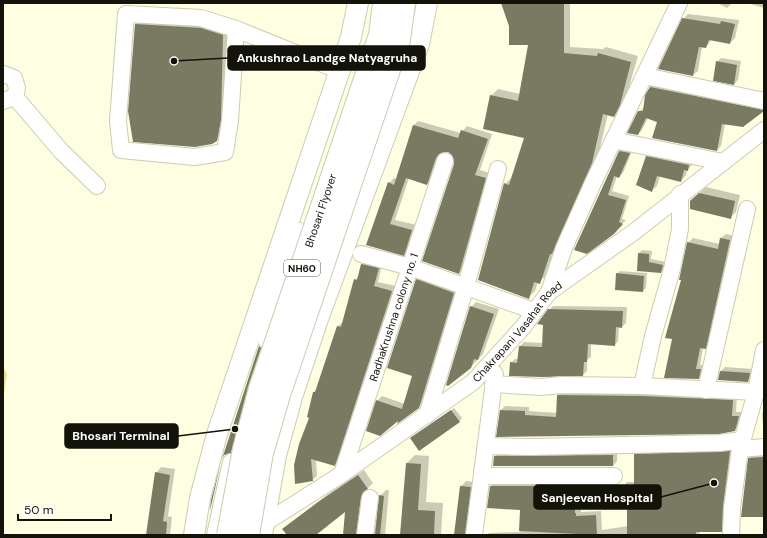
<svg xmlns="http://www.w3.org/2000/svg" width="767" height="538" viewBox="0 0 767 538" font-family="'DM Sans',sans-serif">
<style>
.green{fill:#e7e48e}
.shadow{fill:#0003}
.building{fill:#7a7962}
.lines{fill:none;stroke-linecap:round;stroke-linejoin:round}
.minor-casing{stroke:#ccccb3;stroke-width:18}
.major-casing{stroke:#ccccb3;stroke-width:22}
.minor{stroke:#fff;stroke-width:16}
.major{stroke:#fff;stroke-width:20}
.highway-bridge-casing{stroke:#ccccb3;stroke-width:24;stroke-linecap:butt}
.highway-bridge{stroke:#fff;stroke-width:22}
.labels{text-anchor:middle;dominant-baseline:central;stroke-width:4;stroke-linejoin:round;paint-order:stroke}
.shield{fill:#fff;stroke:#5a5a54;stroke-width:1}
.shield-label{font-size:10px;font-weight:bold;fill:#13130a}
.street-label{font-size:11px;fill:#13130a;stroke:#fff}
.leader{fill:none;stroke:#13130a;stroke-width:1.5}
.callout-dot{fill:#13130a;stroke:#fff;stroke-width:1.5}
.callout{fill:#13130a;stroke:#13130a;stroke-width:1.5}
.callout-label{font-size:12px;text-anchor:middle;font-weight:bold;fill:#fff}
</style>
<rect width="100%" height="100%" fill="#fefee3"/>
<path class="green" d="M3 366 7 374 3 400Z"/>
<path class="shadow" d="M504 3H570V47L603 49 606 47 638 56 626 97 621 109 614 116 608 114 598 156 546 276 538 282 535 291 528 298 505 184 512 177 525 138 491 96 498 89 520 94 530 44 510 26Z
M717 3H732L727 8Z
M747 3H764V8Z
M688 14 739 20 735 38 730 43 712 39 706 47H702L698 71 693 75 683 19Z
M144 16 230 27 225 132 217 140 136 24Z
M721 58 741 61 738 80 734 84 717 62Z
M655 83 764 105V110L742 126 725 124 721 146 717 150 648 118 642 130 638 134 639 112 644 107 650 87Z
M418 121 461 133 467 126 492 134 480 170 490 173 464 268 459 273 455 164 453 154 448 151 441 152 432 179 427 184 409 178 395 220 417 225 409 250 404 254 367 245 389 183 394 178 397 179 413 126Z
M624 147 633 149 623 173 619 177 617 176 612 191 629 196 622 219 626 220 617 229 587 253 620 151Z
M652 152 694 160 693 164 687 170 686 175 681 181 660 176 657 186 651 191 647 157Z
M706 187 740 195 736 212 730 218 690 201Z
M726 234 734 236 710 344 703 348 700 365H705L703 374 698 378 673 339 688 243 693 238 720 244 721 238Z
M642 250 652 251 651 259 666 262 664 269 661 272 639 253Z
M367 260 382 264 378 282 396 286 339 460 334 464 316 459 317 476 312 480 296 483 314 392 317 389 338 326 343 322 355 280 359 276 362 264Z
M620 271 647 273 646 288 643 291 617 274Z
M422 275 458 288 423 403 399 421 377 401 382 396 405 404 414 375 417 280Z
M476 302 499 309 483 354 471 367V307Z
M553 306 627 307 626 323 622 327 619 326 618 341 615 345 591 344V357L587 360V371L583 375 511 363 515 359H518L520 346 524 342 543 343 549 310Z
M267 339 238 444 225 455 260 347Z
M725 367 753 369 752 377 748 381 721 371Z
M562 391 737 396 736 412H743L739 426 735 430 498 436 501 410 505 406 529 407V411L557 413 558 395Z
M454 408 462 418 459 422 411 438Z
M764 411V437L762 413Z
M734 447 726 526 721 531H700L699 535H487L489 533 520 532 521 509 488 507 491 486 496 481H546V488L580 489 579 509H581V512L601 511 602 530 628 526V504L622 487 627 482H635V455L640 450Z
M617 451V461L613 466 495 456 500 452Z
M764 452V514L762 516 749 458 755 453Z
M415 455 429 456 426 502 443 503 441 535H401L407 463Z
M227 461 218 502 212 509 221 467Z
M161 467 175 469 168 516 172 517 170 535H147L156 473Z
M364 470 373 483 366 490 361 532 363 535H344L347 510 314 535H288L289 524 328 494Z
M466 481 475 482 471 535H455L461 486Z
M386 490H389L385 535H374L380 496Z"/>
<path class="building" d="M501 3H564V53L597 56 598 53 631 62 620 105 614 117 603 114 592 163 552 254H550L540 284 534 282 529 299 478 280 504 183 509 185 524 138 483 129 490 95 518 101 528 45H509V26Z
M682 18 720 24 721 21 735 24 730 44 709 40 706 48 699 47 693 76 658 69Z
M135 24 201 28 223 35 221 120 217 141 212 144 195 147 133 142 128 111Z
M716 61 737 65 734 85 713 81Z
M650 87 764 110V111L743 127 722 124 717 151 652 138 657 122 646 118 638 135 627 133 638 111H643L645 95Z
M413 125 458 138 461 130 488 139 475 175 486 178 459 274 422 261 454 164 452 155 448 152 439 154 436 158 427 185 406 178 390 224 412 230 404 256 366 245 388 182 394 185Z
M619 151 630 153 619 178 614 176 608 195 626 200 619 222 623 224 614 234 587 254 574 250Z
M646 156 689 165 688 171 684 170 681 182 657 176 652 192 636 185Z
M699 193 735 201 731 219 690 209V201Z
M720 238 730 240 706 349 700 348 696 369H701L699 379 664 378 672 339 665 338 681 280H679L687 242 718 249Z
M638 253 649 254V262L663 265 661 273 637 271Z
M361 264 379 268 374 286 392 291 335 466 311 459 313 481 295 484 294 465 299 444 309 418 307 417 313 392H315L337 326 341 327 354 279 357 280Z
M616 273 644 276 643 292 615 290Z
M416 279 454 293 419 408 397 424 398 421 380 436 366 431 376 400 402 409 412 376 387 368Z
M470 306 494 314 478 360 474 359 471 368 448 386 446 385Z
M548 309 623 311 622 328 616 327 615 346 588 344 587 362H584L583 376 541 377 509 376 510 362 517 363 519 346 542 347 543 325 537 324Z
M259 346 261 348 248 386 231 453 224 455 222 459Z
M720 371 750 373 748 382 718 380Z
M557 395 642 396 733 400 732 416H739L735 431 719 434 496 437 500 410 525 411V415L556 417Z
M451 410 460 422 419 451 410 438Z
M730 451 723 507 722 532H696V535H627V505H621V486H634V454Z
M613 455V466H493L494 456Z
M764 457 763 517H741L748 458Z
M406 463 421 464 418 510 435 511 434 535H400Z
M220 466 210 511 211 500Z
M155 472 170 475 163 521 167 522 166 535H146Z
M358 475 368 489 363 492 361 497 356 535H343L345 512 316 535H287L282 529 321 500Z
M460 486 471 487 465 535H454Z
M490 486H541V493L575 494V513H576V516L596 515 597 535 519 531 520 510 487 508Z
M379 495 384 496 380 535H375Z"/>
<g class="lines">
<defs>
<g id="minor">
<path d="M126 14 201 18 236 29 230 121 225 152 195 157 121 150 118 121Z"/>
<path d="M236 29 340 71"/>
<path d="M3 74 14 78 17 88 15 97 3 101"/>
<path d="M645 76 764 101"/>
<path d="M15 97 61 151 97 186"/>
<path d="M613 140 723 162"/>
<path d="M361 254 410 267 534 311"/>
<path d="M549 292 564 248 593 183 679 3"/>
<path d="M266 340 300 231"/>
<path d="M493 384 541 387 560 385 642 386 756 392 764 390"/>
<path d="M642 386 653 336 672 269 680 229V194"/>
<path d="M706 390 747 209"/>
<path d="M427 415 466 286 498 169"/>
<path d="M486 446 530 447 720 443 742 440"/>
<path d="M740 449 764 447"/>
<path id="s1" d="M342 474 445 161"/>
<path d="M482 476H614"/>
<path id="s2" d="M257 528 342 474 473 382 523 327 549 292 634 232 764 130"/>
<path d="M215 535 231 462"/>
<path d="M365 535 370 498"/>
<path d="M474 535 495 374"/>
<path d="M731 535 732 508 740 449 756 392 764 350"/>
</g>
<path id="major" d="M194 535 200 498 217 434 351 37 358 3
M262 535 276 455 292 397 318 319 419 44 427 3"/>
</defs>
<use href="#minor" class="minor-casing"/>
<use href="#major" class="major-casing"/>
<use href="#minor" class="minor"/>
<use href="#major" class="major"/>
<defs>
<g id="highway-bridge">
<path id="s3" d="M228 535 244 449 260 389 380 35 384 3"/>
<path d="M248 535 262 453 279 395 399 40 404 3"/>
</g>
</defs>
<use href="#highway-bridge" class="highway-bridge-casing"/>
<use href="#highway-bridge" class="highway-bridge"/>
</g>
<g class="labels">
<rect class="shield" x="284" y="260" width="36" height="16" rx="3"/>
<g class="shield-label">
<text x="302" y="268">NH60</text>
</g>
<g class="street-label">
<text stroke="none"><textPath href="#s3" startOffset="338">Bhosari Flyover</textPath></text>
<text stroke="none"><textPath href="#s1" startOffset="165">RadhaKrushna colony no. 1</textPath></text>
<text stroke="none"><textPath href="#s2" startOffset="328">Chakrapani Vasahat Road</textPath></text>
</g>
</g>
<path class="leader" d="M174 61L228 58M235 429L178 436M714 483L661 497"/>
<g class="callout-dot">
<circle cx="174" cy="61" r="4"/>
<circle cx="235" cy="429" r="4"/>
<circle cx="714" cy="483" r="4"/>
</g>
<g class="callout">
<rect x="228" y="46" width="197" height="24" rx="4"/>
<rect x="65" y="424" width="113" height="24" rx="4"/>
<rect x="534" y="485" width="127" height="24" rx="4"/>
</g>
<g class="callout-label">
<text x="327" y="62">Ankushrao Landge Natyagruha</text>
<text x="121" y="440">Bhosari Terminal</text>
<text x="597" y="502">Sanjeevan Hospital</text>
</g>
<rect width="767" height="538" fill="none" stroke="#13130a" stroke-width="8"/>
<path d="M18 514v6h93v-6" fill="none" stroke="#13130a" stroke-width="2"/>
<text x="24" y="514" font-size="12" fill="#13130a" stroke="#ffffff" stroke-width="3" paint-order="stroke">50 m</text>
</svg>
